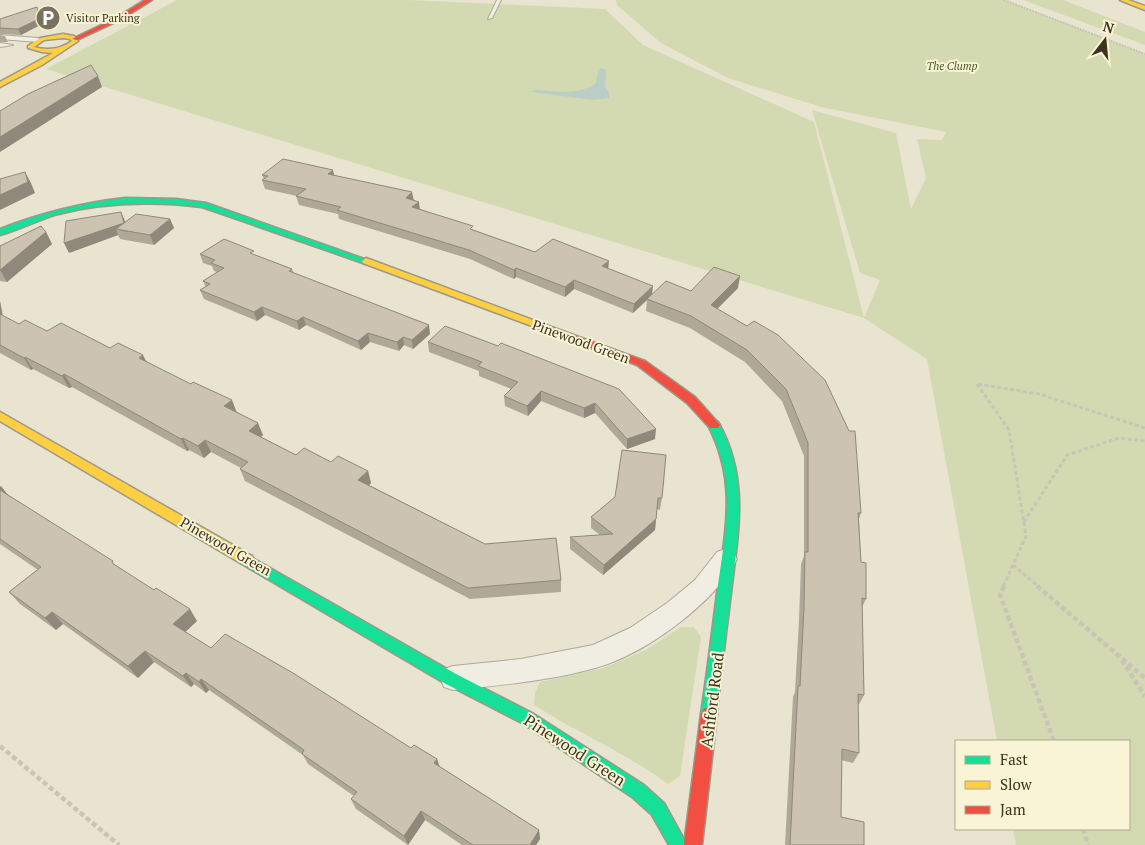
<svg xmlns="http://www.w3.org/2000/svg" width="1145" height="845" viewBox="0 0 1145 845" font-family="'PT Serif',serif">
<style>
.green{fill:#d3dab1}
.water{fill:#bacec6}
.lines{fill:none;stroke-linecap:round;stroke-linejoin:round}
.lane-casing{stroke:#ada998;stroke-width:2}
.street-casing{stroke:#ada998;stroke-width:2}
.fast-casing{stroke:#9d9888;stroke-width:3}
.slow-casing{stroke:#9d9888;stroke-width:3}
.jam-casing{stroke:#9d9888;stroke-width:3}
.path-far2{stroke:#c8c5b8;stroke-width:2;stroke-dasharray:2 1;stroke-linecap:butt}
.path-far1{stroke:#c8c5b8;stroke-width:3;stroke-dasharray:4 2.5;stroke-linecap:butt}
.path{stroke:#c8c5b8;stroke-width:4.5;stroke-dasharray:5 3;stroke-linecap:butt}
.lane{fill:#f0ede2;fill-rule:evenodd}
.street{fill:#f0ede2;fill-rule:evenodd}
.fast{fill:#16e098;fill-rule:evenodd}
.slow{fill:#ffcf43;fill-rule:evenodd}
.jam{fill:#f24e42;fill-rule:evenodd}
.wall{fill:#afa897}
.shaded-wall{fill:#8f887b}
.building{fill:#ccc3b0;stroke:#8f887b}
.labels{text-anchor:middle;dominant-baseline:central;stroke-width:4;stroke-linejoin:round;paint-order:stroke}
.far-poi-label{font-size:11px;fill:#3e331e;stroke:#f9f4d6;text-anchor:start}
.far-park-label{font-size:11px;font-style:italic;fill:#455c23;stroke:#f9f4d6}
.street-label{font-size:14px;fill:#3e331e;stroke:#f9f4d6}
.near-street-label{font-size:16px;fill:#3e331e;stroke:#f9f4d6}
</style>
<rect width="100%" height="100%" fill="#e8e4d0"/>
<path class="green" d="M177 0H409L605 9 643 45 814 122 864 318 880 280 860 273 812 110 896 133 911 209 926 178 917 139 942 140 946 132 821 107 728 78 661 43 617 5 616 0H1004L1145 54V845H1016L1013 829H1129V741H997L927 359 864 318 46 69Z
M1023 0H1063L1145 32V45Z
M681 627H694L701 637 680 776 668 784C626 753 578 733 534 705L535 693 540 682 603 668 646 650Z"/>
<path class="water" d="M601 68 606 70 605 87 609 92V98L594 100 531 92 535 90C555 91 579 96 596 83L598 73Z"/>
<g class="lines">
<defs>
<path id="lane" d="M497 0H501L492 18 488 19Z
M0 35 38 38 41 40 38 42 0 39Z
M0 43 13 45 0 47Z"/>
<path id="street" d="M725 549 733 552 737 559C714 604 644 655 595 668 549 681 501 685 453 690L444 687 440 678 444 669 453 666 521 659 593 645 630 628 667 603 695 580 717 552Z"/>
<path id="fast" d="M125 198 176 199 206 203 370 261 366 264 363 263 202 207C152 201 103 202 54 215 36 221 18 230 0 235V229C41 213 81 203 125 198Z
M714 421 718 422C750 478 738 533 731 593 726 633 721 674 717 714L714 719 709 721 704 719 701 714C707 674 712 633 717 593 725 531 738 483 708 425Z
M247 555 456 674 532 713 644 785 664 803 687 845H669L652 815 632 797 522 723 446 684 242 564 240 560 242 556Z"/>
<path id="slow" d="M1120 0H1128L1145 6V10Z
M63 34 74 36 78 41 42 65 0 87V82L53 53 42 52 28 48V46L40 38ZM63 38 70 39 72 41C61 49 48 51 34 47L44 40Z
M366 258 546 325 548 327 546 329H540L363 263 362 261Z
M0 412 252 556 254 560 252 564 247 565 242 564 0 421Z"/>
<path id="jam" d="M145 0H152L120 20 77 40 72 39 116 18Z
M543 324 645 361 695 397 720 425 718 428H710L687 403 637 365 540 329 538 327 540 325Z
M709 707 714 709 717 714 702 845H684L701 714 704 709Z"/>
</defs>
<use href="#lane" class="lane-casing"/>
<use href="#street" class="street-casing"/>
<use href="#fast" class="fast-casing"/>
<use href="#slow" class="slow-casing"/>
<use href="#jam" class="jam-casing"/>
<path class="path-far2" d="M1004 0 1145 54"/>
<path class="path-far1" d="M977 384 1009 430 1026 536 1003 587
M978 384 1039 394 1145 428
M1024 522 1067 455 1119 438 1145 441
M1013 565 1039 587"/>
<path class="path" d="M1004 586 1000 595 1054 741
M1037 586 1145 678
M1122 660 1145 696
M0 746 119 845
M1083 829 1088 845"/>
<use href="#lane" class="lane"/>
<use href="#street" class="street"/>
<use href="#fast" class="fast"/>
<use href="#slow" class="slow"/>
<use href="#jam" class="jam"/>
</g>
<path class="wall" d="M0 19 44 23 21 35 0 34Z
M0 35 5 36 8 42H0Z
M262 175H334L414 200 420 209 474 230 535 252 608 269 652 294 691 291 738 288 717 309 747 326 754 321 861 513 859 519 861 562 866 599 862 607 864 695 858 706 859 753 853 763 841 760V817L864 845H785L793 697 795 692 799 620 801 564 804 556V456L782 401 745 362 690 328 646 311 647 300 633 313 574 289 565 297 516 277 514 279 470 259 339 219 338 214 299 205 296 196H297L265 189 262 180 264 179Z
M170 219 174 228 154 245 120 239 118 235 69 253 125 222Z
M46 232 52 244 7 282 0 281V246Z
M200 254 255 255 292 269 294 273 430 334 413 349 404 345 399 351 370 342 361 350 306 325 299 330 265 315 257 321 204 299 200 290 206 287 203 281 217 272 214 271 212 266 203 263Z
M0 301 3 316 19 324 110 348 146 361 237 412 263 435 261 437 296 455 331 462 368 471 371 483 369 485 485 544 561 580V592L470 599 245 481 240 469 241 468 211 452 204 458 189 450 187 451 72 387 69 388 33 369 31 370 0 353Z
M428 342 498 346 501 343 655 439 627 449 595 413 584 418 541 401 528 416 505 406 504 396 511 389 479 376V371L429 352Z
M0 486 7 494 117 566 197 621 185 632 211 648 411 748 437 759 440 767 539 830 540 839 536 845H462L425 820 408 845 356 809 351 799 354 796 308 764 303 755 209 690 206 693 194 684 191 687 154 662 138 678 63 624 56 630 20 604 9 592 38 570 0 544Z
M615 497 662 498 660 510 657 509 655 530 603 575 570 549V537L600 535 591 528V517Z"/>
<path class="shaded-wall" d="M37 7 44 23 21 35 18 29Z
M98 76 102 87 0 152V137Z
M333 170 335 179 328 174Z
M25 172 31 183 35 193 0 210V195Z
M412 192 414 201 406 198Z
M419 202 420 211 412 207Z
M121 212 125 221 128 232 116 229 118 235 69 253 64 243Z
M170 219 174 228 154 245 150 235Z
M46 232 52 244 7 282 0 270Z
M609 261 608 270 602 266Z
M516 268V277L514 279V270Z
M740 276 738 288 709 317 711 305Z
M574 280V289L565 297V287Z
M653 286 652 295 647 299V300L633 313 634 304Z
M0 301 4 325 0 318Z
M262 307 265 315 257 321 254 312Z
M303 317 306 325 299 330 297 321Z
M429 325 430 334 413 349 412 340Z
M368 333 370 342 361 350 358 341Z
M403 337 404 345 399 351 397 342Z
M143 355 149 367 139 358Z
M25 357 33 369 31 370 24 358Z
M64 374 72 387 69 388 62 376Z
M541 391V401L528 416 527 406Z
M232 400 237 413 224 406Z
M595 403V413L584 418V408Z
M258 423 263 435 254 443 249 431Z
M656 429 655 439 627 449V439Z
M183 438 189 450 187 451 181 439Z
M205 440 211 452 204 458 198 446Z
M368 471 371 483 362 492 358 480Z
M1 486 11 499 0 491V487Z
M656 519 655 530 603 575 604 565Z
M190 609 197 621 181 636 173 624Z
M52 612 63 624 56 630 45 618Z
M145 651 154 662 138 678 128 666Z
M186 673 194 684 191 687 183 676Z
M201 679 209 690 206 693 199 682Z
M437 759 440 769 434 763Z
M421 811 425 820 408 845 404 836Z
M539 830 540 839 536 845H530Z"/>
<path class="building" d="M37 7 41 18 18 29 0 28V19Z
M91 65 98 76 0 137V111L28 94Z
M283 159 333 170 328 174 412 192 406 198 419 202 412 207 473 226 470 229 535 252 553 239 609 261 602 266 653 286 634 304 574 280 565 287 516 268 514 270 469 250 337 210 341 207 296 196 306 189 262 180 268 176 262 175Z
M25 172 28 182 0 195V179Z
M121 212 124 223 64 243 66 221Z
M136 214 170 219 150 235 116 229Z
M41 226 46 232 0 270V246Z
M224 239 254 251 250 253 292 269 289 271 429 325 412 340 403 337 397 342 368 333 358 341 303 317 297 321 262 307 254 312 200 290 210 284 203 281 224 268 211 263 215 260 200 254Z
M714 267 740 276 711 305 747 326 754 321 778 335 825 380 849 431H855L861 513H858L861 562 866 563V599L862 598 864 695 858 694 859 753 842 749 841 817 864 822V845H790L798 686H800L804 608 805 552H808V443L786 389 747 350 691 316 647 299 666 281 691 291Z
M0 314 19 324 25 320 47 331 61 323 110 348 118 343 143 355 139 358 191 384 193 382 232 400 224 406 258 423 249 431 296 455 304 448 331 462 338 456 368 471 358 480 485 544 556 538 561 580 468 588 240 469 248 462 205 440 198 446 183 438 181 439 64 374 62 376 25 357 24 358 0 345Z
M445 326 498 346 501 343 619 389 656 429 627 439 595 403 584 408 541 391 527 406 504 396 518 382 478 366 482 362 428 342Z
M622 450 666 455 662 498H658L656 519 604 565 570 537 613 534 591 517 615 497Z
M0 490 113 561 112 563 154 590 156 588 190 609 173 624 211 648 225 634 293 673 411 748 414 745 437 759 434 763 539 830 530 845H473L421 811 404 836 351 799 357 792 302 754 304 750 201 679 199 682 186 673 183 676 145 651 128 666 52 612 45 618 9 592 41 567 0 539Z"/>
<defs>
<symbol id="parking-disc" viewBox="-11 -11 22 22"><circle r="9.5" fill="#7a715c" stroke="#f9f4d6"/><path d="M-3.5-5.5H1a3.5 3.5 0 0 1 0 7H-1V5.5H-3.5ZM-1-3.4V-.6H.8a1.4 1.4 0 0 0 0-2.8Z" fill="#fff"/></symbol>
</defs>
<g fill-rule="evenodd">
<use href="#parking-disc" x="34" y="4" width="28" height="28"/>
</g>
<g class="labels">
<g class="far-poi-label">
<text x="66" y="18">Visitor Parking</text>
</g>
<g class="far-park-label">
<text x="952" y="66">The Clump</text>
</g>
<g class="street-label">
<text transform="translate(581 341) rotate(20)">Pinewood Green</text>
<text transform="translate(226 546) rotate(30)">Pinewood Green</text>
</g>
<g class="near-street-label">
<text transform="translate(712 700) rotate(-83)">Ashford Road</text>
<text transform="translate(575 750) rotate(33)">Pinewood Green</text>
</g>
</g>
<rect x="955" y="740" width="175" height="90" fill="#f9f4d6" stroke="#aea78c"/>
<rect x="965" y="756" width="25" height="8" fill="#16e098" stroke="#aea78c"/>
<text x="1000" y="765" font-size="15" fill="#3e331e">Fast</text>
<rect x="965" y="781" width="25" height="8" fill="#ffcf43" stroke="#aea78c"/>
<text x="1000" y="790" font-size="15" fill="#3e331e">Slow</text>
<rect x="965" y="806" width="25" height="8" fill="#f24e42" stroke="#aea78c"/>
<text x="1000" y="815" font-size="15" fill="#3e331e">Jam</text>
<g transform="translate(1105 40) rotate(16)" stroke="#f9f4d6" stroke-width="4" paint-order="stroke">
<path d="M0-4L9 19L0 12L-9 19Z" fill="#3e331e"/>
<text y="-8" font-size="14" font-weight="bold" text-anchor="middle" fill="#3e331e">N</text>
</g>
</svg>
